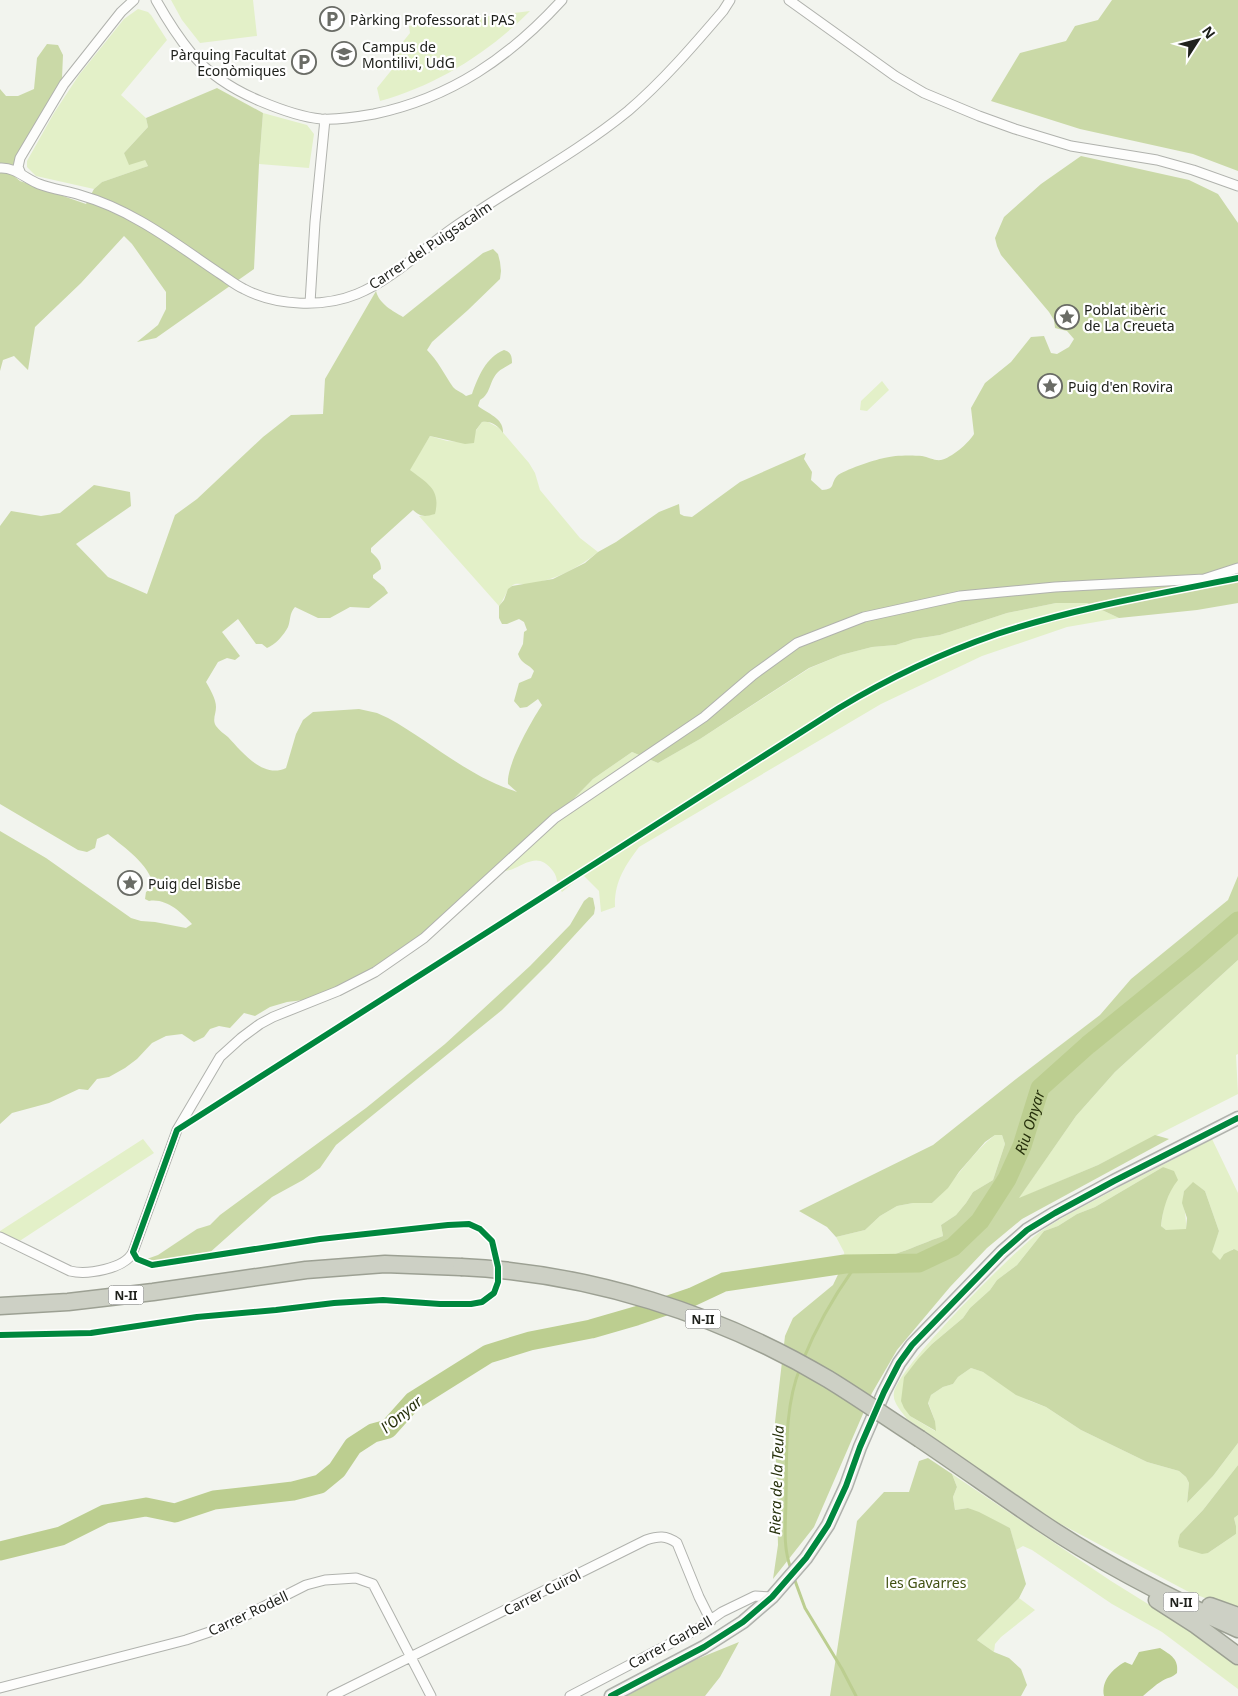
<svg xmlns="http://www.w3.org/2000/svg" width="1238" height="1696" viewBox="0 0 1238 1696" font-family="'Noto Sans',sans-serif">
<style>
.green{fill:#e3f0c8}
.forest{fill:#cad9a7}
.water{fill:#bcce90}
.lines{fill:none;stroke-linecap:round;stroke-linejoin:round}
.stream{stroke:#bcce90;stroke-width:3}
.river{stroke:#bcce90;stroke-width:19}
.street-casing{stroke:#b0b2ad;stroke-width:11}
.secondary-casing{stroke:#b0b2ad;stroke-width:15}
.highway-casing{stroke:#9ca093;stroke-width:19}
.street{stroke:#fdfdfc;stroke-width:9}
.secondary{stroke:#eff0ec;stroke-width:12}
.highway{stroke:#cdd0c5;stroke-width:16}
.highway-bridge-casing{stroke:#9ca093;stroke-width:19;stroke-linecap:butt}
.highway-bridge{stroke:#cdd0c5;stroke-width:16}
.cycleway-casing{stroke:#fff;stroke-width:9}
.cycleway{stroke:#00873e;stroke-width:6}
.labels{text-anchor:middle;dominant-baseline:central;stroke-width:4.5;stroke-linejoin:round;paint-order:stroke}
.shield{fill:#fff;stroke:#636461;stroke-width:1}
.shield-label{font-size:12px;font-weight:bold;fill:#20221d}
.poi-label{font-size:14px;fill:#20221d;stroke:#fff;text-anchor:start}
.street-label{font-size:14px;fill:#20221d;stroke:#fff}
.park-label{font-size:14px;fill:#415112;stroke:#fff}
.water-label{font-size:15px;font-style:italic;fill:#27310c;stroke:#fff}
</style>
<rect width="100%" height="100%" fill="#f2f4ee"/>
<path class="green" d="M171 0H253L257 36 200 43 182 20Z
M138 9 148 12 151 15 167 40 121 95 146 118 148 127 124 153 145 160 148 166 102 182 94 189 36 176 27 167V161L54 113 79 75 124 19Z
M530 11C488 53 437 85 380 101L377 88 394 67 393 54 410 33 409 26Z
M263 113 307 125 314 134 309 168 259 164Z
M882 381 889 390 867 411 860 410 861 401Z
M482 422H488L499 428 529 463 535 473 540 490 580 538 598 552C579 568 556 579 531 584 526 585 520 583 515 584 507 587 504 600 499 606L419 516H425L409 470 430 436 447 441 462 442 475 432Z
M1056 603H1087L1119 618 1067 627 982 656 881 704 639 847C625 866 614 882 615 907L601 912 599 891 583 875 562 892C555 884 559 879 553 871 540 854 530 861 515 868 510 871 502 871 496 872L555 818 593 779 632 752 658 763 700 739 810 668 841 655 872 647 896 645 914 639 940 635 1007 613Z
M1238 960V1054L1236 1055 1238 1094 1098 1165 1018 1199 1076 1116 1115 1072Z
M995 1135H1002L1005 1144 993 1180 973 1192 966 1203 956 1215 941 1225 943 1236C911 1247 880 1265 845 1260L844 1252 836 1237 865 1230 880 1216 897 1206 913 1203H932C955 1182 970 1154 995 1135Z
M143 1139 154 1153 15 1244 0 1237V1231Z
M1212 1139 1238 1193V1251L1233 1249 1220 1261 1211 1252 1219 1231 1205 1191 1193 1183 1184 1191C1182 1204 1187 1216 1186 1230H1166L1161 1226 1164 1206 1172 1187 1163 1167 1095 1207 1077 1214 1058 1226 1044 1231 1017 1265 997 1280 990 1290 970 1308 963 1318 932 1344 904 1377 910 1416 935 1431V1421L928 1402 931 1395 943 1387 953 1384 958 1377 971 1368 983 1372 1030 1401 1046 1407 1081 1430 1147 1462 1179 1471 1186 1477 1189 1483 1187 1503 1213 1476 1238 1443V1465L1203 1510 1180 1534 1208 1553 1236 1534V1526L1234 1518 1238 1515V1611L1187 1591 1055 1521 907 1419C902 1412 892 1402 894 1393 897 1368 1017 1248 1041 1231 1065 1215 1092 1202 1117 1188 1149 1172 1180 1156 1212 1139Z
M952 1474 1111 1581 1206 1640 1238 1665V1689L1162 1632 1112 1604 1032 1550 1023 1546 1016 1550 1010 1528 968 1508 955 1510 953 1497 957 1487Z
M1019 1598 1035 1610 1001 1637 995 1644 994 1652 977 1640Z"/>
<path class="forest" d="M1112 0H1238V171L1193 154 1080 129 991 101 1020 53 1066 41 1075 26 1098 20Z
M47 44 58 45 63 55 62 78 9 172 20 181 86 204 94 189 102 182 148 166 145 160 129 165 124 153 148 127 146 118 217 88 263 113 259 164 254 269 156 338 137 342 158 325 166 309V292L132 244 124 236 81 283 35 327 28 370 14 356 3 360 0 371V89L6 96H18L34 89 37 58Z
M1081 156 1189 180 1218 194 1238 223V603L1197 610 1119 618 1087 603H1056L1007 613 940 635 914 639 896 645 872 647 841 655 809 668 700 739 658 763 632 752 593 779 555 818 424 938 321 998 287 1002 270 1007 255 1016 244 1013 230 1028 219 1026 210 1029 204 1037 194 1042 182 1034 166 1036 152 1043 137 1059 125 1068 109 1077 97 1079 88 1090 79 1089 49 1103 12 1113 0 1124V831L46 858 131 918 141 921 155 922 186 928 192 924C181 912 166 898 149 901L145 899 146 892 154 886C148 863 126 849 108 834L97 839 95 848 87 852 78 850 0 804V526L11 511 41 516 60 513 94 485 130 492 131 506 76 544 108 577 147 594 175 515 197 499 263 437 291 415 323 414 325 379 376 291C379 304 393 311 403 317L483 253 493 249 498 254 500 262 501 271 500 279 468 310 432 342 427 350C438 361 444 374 453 387 456 391 462 392 466 396L472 394C478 377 486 357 504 350 511 352 512 356 512 363 507 366 501 369 498 372 489 381 491 394 480 400L478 406C488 414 504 418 503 433 497 425 492 421 482 422L476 430 474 443 465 444 430 436 410 470C428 484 441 489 435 514 424 517 421 517 413 510L371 548V552C376 557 381 560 381 569L373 575V578L384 587 388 593 369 608 350 607 330 618H318L295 607C289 614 291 619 288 627 284 635 275 645 267 648L262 644H256L238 619 222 632 240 656 235 660 227 658 218 662 206 682C210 689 216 699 216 707 216 714 212 720 216 726 219 730 224 734 228 737 242 752 263 779 286 768L296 734 303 720 313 712 359 709 377 713 388 718C432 742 467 776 517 792L508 784C506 765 532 720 542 705L538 699 527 707 520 708 514 701 519 683 531 678 534 671C529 664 521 664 518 654L523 644 524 632 527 630 524 622 519 619 507 624H502L499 618V606L504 600 508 589 512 586 553 579 585 563 598 552 616 542 659 512 679 504 680 514 684 516 692 517 740 482 806 453 804 459 812 472 811 480 822 490C836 489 830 484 837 476 844 470 874 460 884 458 894 455 912 455 922 456 928 457 935 461 941 460 951 458 969 443 974 434L971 408 985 383 1011 362 1031 337 1044 336 1051 353 1057 354 1069 347 1074 339 1067 331 1055 328 1054 320 1049 312 1001 255 997 246 995 238 1004 217 1041 184Z
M1238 876V960L1115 1072 1076 1116 1019 1198 1098 1165 1155 1135 1169 1139 1022 1219 987 1248 950 1287 897 1350 872 1393 814 1527 773 1579 778 1545 775 1422 785 1336 793 1318 833 1285 845 1260C880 1265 911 1247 943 1236L941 1225 956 1215 966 1203 973 1192 993 1180 1005 1144 1002 1135H995L985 1142 959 1172 948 1188 932 1203H913L897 1206 880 1216 865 1230 836 1237 827 1227 799 1211 933 1145 1016 1079 1100 1015 1131 979 1228 900Z
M589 897 593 898 595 908 594 914 549 963 502 1010 336 1145 320 1168 303 1180 272 1197 207 1255 152 1265 141 1261 158 1255 197 1229 210 1225 220 1215 366 1108 445 1044 530 966 570 925 584 901Z
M1163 1167 1174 1171 1178 1180C1167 1194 1163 1209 1161 1226L1166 1230 1186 1229 1187 1218 1182 1203 1184 1191 1193 1182 1205 1191 1219 1231 1212 1252 1220 1260 1224 1254 1234 1249 1238 1251V1443L1213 1476 1187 1503 1189 1483 1186 1477 1179 1471 1147 1462 1081 1430 1046 1407 1016 1395 983 1372 971 1368 958 1377 953 1384 943 1387 931 1395 928 1403 935 1421 936 1431 910 1416 904 1408 901 1401 904 1377 918 1359 932 1344 963 1318 970 1308 990 1290 997 1280 1017 1265 1044 1231 1058 1226 1077 1214 1095 1207Z
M928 1458 952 1474 957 1487 953 1497 955 1510 968 1508 979 1512 1010 1528 1026 1584 1019 1598 977 1640 994 1652 1009 1658 1021 1669 1027 1685 1021 1696H830L857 1521 884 1492H909L919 1461Z
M1238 1465V1515L1234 1518 1236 1526V1534L1208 1553 1202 1554 1179 1547 1178 1542 1180 1534 1203 1510Z
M739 1642 720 1677 705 1696H611L638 1683Z"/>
<path class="water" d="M1160 1648C1171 1655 1179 1659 1177 1673 1172 1678 1168 1677 1162 1681 1155 1685 1149 1691 1143 1696H1104C1101 1681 1112 1669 1125 1662L1132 1665 1139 1652Z"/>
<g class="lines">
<path class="stream" d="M803 1360C817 1325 835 1294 857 1264
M791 1569C782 1545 786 1523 786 1497 787 1455 784 1408 800 1368
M794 1578 805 1608 842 1669 856 1696"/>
<path class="river" id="s1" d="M0 1551 61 1536 105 1514 146 1507 175 1513 214 1500 293 1491 320 1484 337 1470 353 1446 373 1433 388 1429 413 1401 488 1354 530 1341 591 1329 636 1316 692 1297 724 1282 845 1264 919 1263 953 1247 980 1221 1007 1179 1022 1146 1040 1088 1088 1045 1194 959 1238 921"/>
<defs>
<path id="street" d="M156 0C166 18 178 37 192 54 210 75 234 90 260 101 279 109 300 117 321 119 339 120 357 117 374 114 451 98 510 57 562 0
M789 0 895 76 924 93 979 116 1015 129 1071 146 1157 160 1193 170 1238 186
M0 168C15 167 26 179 39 184 52 189 67 191 80 195 101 201 121 210 140 221 167 236 192 255 219 273 227 278 235 285 244 289 276 306 323 308 357 294 390 281 423 249 453 228 510 188 574 155 628 111 663 81 693 46 723 11L730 0
M21 174 18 167 20 158 64 84 121 12 134 0
M310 303 315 222 325 119
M0 1237 70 1271C87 1275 125 1269 133 1252L177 1130 220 1057 241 1038 260 1024 273 1017 338 991 375 972 424 938 555 818 704 717 753 675 797 643 864 617 960 596 1055 587 1204 579 1238 568
M0 1688 186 1640 221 1628 306 1585 325 1580 356 1578 373 1584 431 1696
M332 1696 646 1540C658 1536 666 1535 677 1543L699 1597 711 1621
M570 1696 696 1630 722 1612 755 1596 772 1597"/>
<path id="secondary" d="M611 1696 704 1647 743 1622 772 1597 806 1558 828 1525 846 1486 860 1447 884 1392 899 1363 912 1345 1002 1252 1027 1230 1055 1213 1114 1181 1238 1118"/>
<path id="highway" d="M0 1306 68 1302 153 1292 306 1270 385 1264 461 1267
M920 1439C960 1466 999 1494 1039 1521 1101 1563 1169 1598 1238 1629
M1157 1600 1196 1625 1238 1656
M1210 1606 1238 1616"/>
</defs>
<use href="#street" class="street-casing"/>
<use href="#secondary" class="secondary-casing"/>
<use href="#highway" class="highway-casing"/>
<use href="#street" class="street"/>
<use href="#secondary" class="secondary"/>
<use href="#highway" class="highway"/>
<defs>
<path id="highway-bridge" d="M461 1267C589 1273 717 1313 828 1379 859 1398 889 1419 920 1439"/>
</defs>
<use href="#highway-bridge" class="highway-bridge-casing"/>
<use href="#highway-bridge" class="highway-bridge"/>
<defs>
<path id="cycleway" d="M0 1335 91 1333 197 1317 276 1310 334 1303 383 1300 440 1304H471L482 1302 494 1293 498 1282V1267L492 1241 480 1229 469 1224 448 1225 320 1239 152 1265 137 1259 133 1252 177 1130 839 708C889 678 942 653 997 634 1075 608 1158 594 1238 578
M611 1696 704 1647 743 1622 772 1597 806 1558 828 1525 846 1486 860 1447 884 1392 899 1363 912 1345 1002 1252 1027 1230 1055 1213 1114 1181 1238 1118"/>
</defs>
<use href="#cycleway" class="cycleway-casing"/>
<use href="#cycleway" class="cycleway"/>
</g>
<defs>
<symbol id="parking-ring" viewBox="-11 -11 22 22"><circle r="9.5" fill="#fff" stroke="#6a6c66" stroke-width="1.5"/><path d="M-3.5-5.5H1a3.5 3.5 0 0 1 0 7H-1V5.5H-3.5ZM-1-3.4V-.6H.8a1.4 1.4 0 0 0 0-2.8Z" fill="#6a6c66"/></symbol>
<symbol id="university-ring" viewBox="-11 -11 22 22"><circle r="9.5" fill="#fff" stroke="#6a6c66" stroke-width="1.5"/><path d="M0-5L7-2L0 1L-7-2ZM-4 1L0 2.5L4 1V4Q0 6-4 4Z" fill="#6a6c66"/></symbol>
<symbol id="sight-ring" viewBox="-11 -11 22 22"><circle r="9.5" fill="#fff" stroke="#6a6c66" stroke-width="1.5"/><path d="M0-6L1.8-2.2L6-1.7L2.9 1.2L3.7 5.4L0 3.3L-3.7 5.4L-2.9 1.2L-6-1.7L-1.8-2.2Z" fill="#6a6c66"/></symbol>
</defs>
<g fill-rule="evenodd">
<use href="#parking-ring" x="318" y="5" width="28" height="28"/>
<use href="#university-ring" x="330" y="40" width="28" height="28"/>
<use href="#parking-ring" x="290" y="48" width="28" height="28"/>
<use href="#sight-ring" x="1053" y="303" width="28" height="28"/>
<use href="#sight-ring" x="1036" y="372" width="28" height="28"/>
<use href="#sight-ring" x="116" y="869" width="28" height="28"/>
</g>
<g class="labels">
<g class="shield">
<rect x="108.5" y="1285.5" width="35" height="19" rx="4"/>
<rect x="685.5" y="1309.5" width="35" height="19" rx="4"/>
<rect x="1163.5" y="1592.5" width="35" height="19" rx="4"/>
</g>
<g class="shield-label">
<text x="126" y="1295">N-II</text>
<text x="703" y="1319">N-II</text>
<text x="1181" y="1602">N-II</text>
</g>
<g class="poi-label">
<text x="350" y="19">Pàrking Professorat i PAS</text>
<text x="362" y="46">Campus de<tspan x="362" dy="16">Montilivi, UdG</tspan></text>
<text x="286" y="54" text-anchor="end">Pàrquing Facultat<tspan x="286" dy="16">Econòmiques</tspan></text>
<text x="1084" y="309">Poblat ibèric<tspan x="1084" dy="16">de La Creueta</tspan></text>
<text x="1068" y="386">Puig d'en Rovira</text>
<text x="148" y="883">Puig del Bisbe</text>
</g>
<g class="street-label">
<text transform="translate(430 245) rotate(-34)">Carrer del Puigsacalm</text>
<text transform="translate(542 1592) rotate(-27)">Carrer Cuirol</text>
<text transform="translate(248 1613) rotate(-25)">Carrer Rodell</text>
<text transform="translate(670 1642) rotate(-29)">Carrer Garbell</text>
</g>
<g class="park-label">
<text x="926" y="1582">les Gavarres</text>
</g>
<g class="water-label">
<text stroke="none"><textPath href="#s1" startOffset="1178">Riu Onyar</textPath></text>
<text transform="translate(401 1414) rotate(-40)">l'Onyar</text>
<text transform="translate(776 1480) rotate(-88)">Riera de la Teula</text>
</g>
</g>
<g transform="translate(1198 40) rotate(54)" stroke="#ffffff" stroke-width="4" paint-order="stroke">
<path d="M0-4L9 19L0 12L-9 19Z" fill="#20221d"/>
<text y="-8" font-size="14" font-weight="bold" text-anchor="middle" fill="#20221d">N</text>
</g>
</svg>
